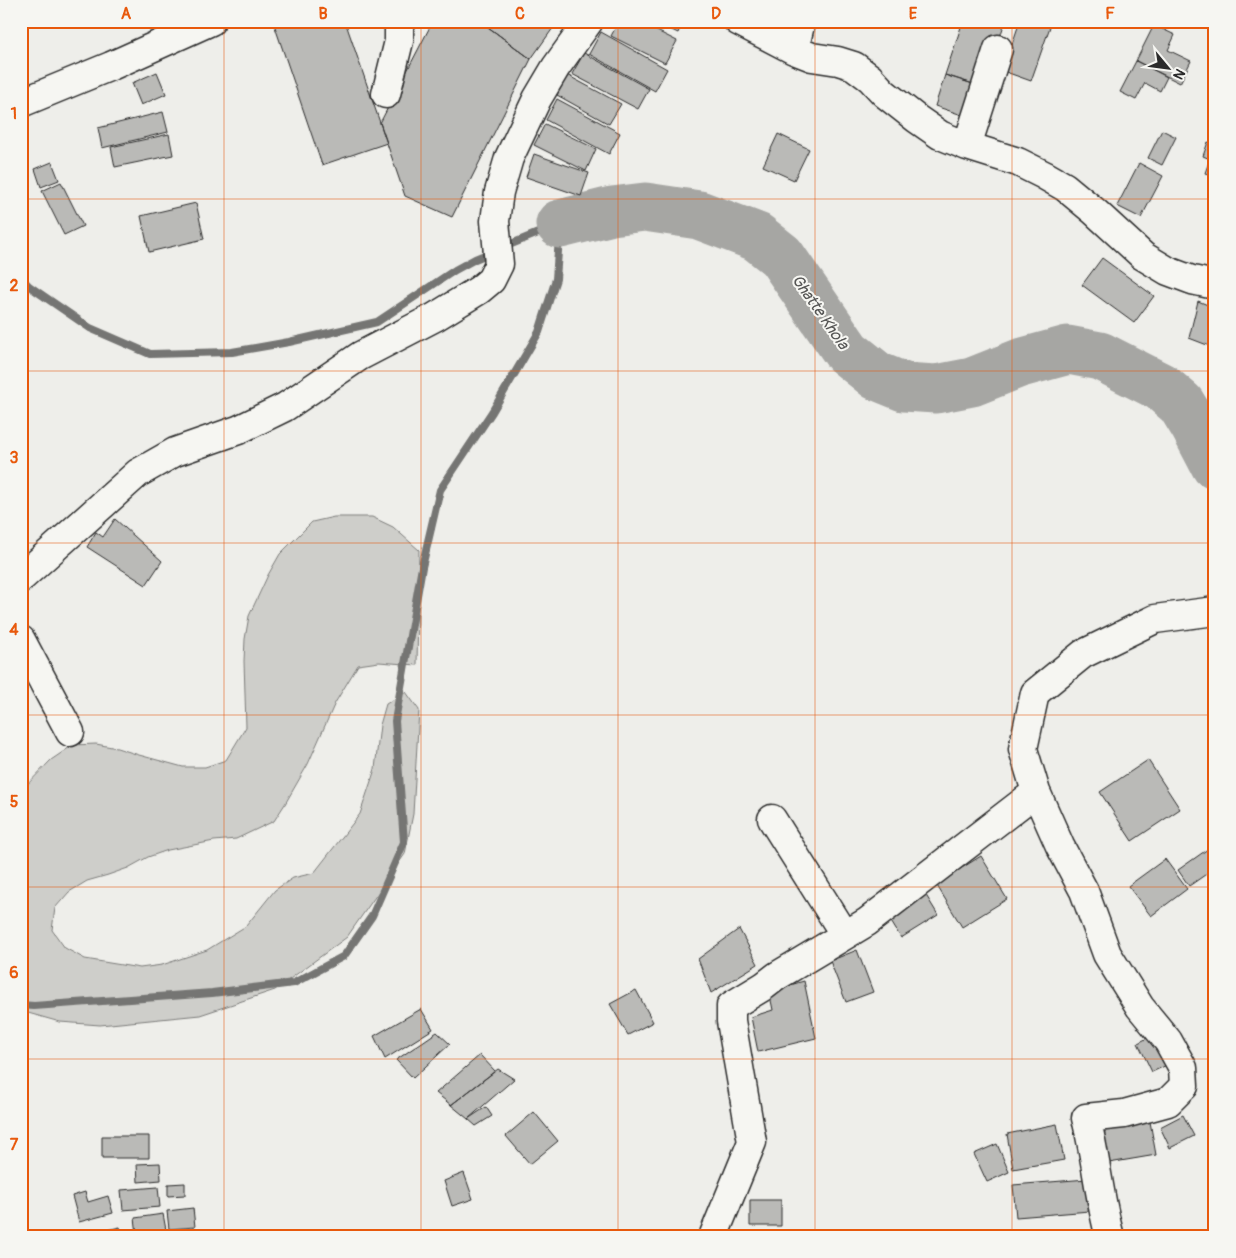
<svg xmlns="http://www.w3.org/2000/svg" width="1236" height="1258" viewBox="0 0 1236 1258" font-family="Pangolin,sans-serif">
<style>
.green{fill:#cececa;stroke:#7c7c7a}
.lines{fill:none;stroke-linecap:round;stroke-linejoin:round}
.stream{stroke:#757573;stroke-width:8}
.river{stroke:#a6a6a3;stroke-width:49}
.building{fill:#babab7;stroke:#2b2b2b}
.minor-casing{stroke:#2b2b2b;stroke-width:31}
.minor{stroke:#f6f6f2;stroke-width:28}
.grid{fill:none;stroke:#e8590c;stroke-width:1;stroke-opacity:0.55}
.labels{text-anchor:middle;dominant-baseline:central;stroke-width:4;stroke-linejoin:round;paint-order:stroke}
.water-label{font-size:16px;font-style:italic;fill:#565655;stroke:#f6f6f2}
.neatline{fill:none;stroke:#e8590c;stroke-width:2}
.grid-label{font-size:16px;text-anchor:middle;font-weight:bold;fill:#e8590c}
</style>
<rect width="100%" height="100%" fill="#eeeeea"/>
<filter id="ink" filterUnits="userSpaceOnUse"><feTurbulence type="fractalNoise" baseFrequency=".02" numOctaves="2"/><feDisplacementMap in="SourceGraphic" scale="10" xChannelSelector="R" yChannelSelector="G"/><feConvolveMatrix kernelMatrix="1 2 1 2 8 2 1 2 1" color-interpolation-filters="sRGB"/></filter>
<g filter="url(#ink)">
<path class="green" d="M334 517H372L393 527 419 550 417 665 379 662 358 665 335 703 308 764 285 804 274 821 236 839 214 841 168 850 148 857 128 868 108 875 87 881 69 892 55 908 52 930 65 948 85 959 140 968 162 965 207 950 246 926 275 890 293 878 314 873 360 814 375 769 380 725 386 704 406 692 419 710 413 814 405 854 347 937 275 990 200 1015 100 1025 60 1022 21 1011V791L51 760 73 745 96 744 117 748 139 755 183 767H205L226 760 246 727 244 661 245 639 249 616 268 575 280 554 312 522Z"/>
<g class="lines">
<path class="stream" d="M21 278 29 286 90 328 150 354 232 352 289 342 377 322 455 270 475 259 560 224 556 279 539 332 492 412 440 490 422 567 395 721 404 842 372 916 344 956 294 983 212 993 34 1006 21 1005"/>
<path class="river" d="M560 224 612 211 645 207 699 215 757 237 781 256 847 352 877 376 904 387 936 389 972 382 1020 363 1068 350 1100 356 1161 387 1181 404 1195 427 1215 465"/>
</g>
<path class="building" d="M273 21H345L387 143 322 165Z
M433 21H480L531 59 452 217 405 196 380 123Z
M480 21H558L531 59Z
M619 21H637L677 41 665 63 611 36Z
M653 21H683L678 33Z
M963 21H993L1004 25 983 87 945 75Z
M1020 21H1052L1031 81 1003 71Z
M1154 25 1175 35 1168 50 1191 61 1180 83 1136 61Z
M601 32 667 69 655 91 589 54Z
M584 53 649 89 638 109 572 74Z
M1136 61 1167 77 1160 91 1145 83 1136 100 1120 92Z
M157 72 166 94 141 105 132 83Z
M567 75 621 104 609 124 557 95Z
M945 75 973 84 962 115 935 106Z
M557 99 620 133 609 154 546 120Z
M163 112 168 132 102 148 98 128Z
M545 124 596 149 586 171 534 145Z
M1162 130 1176 137 1162 165 1148 158Z
M169 134 173 155 115 167 111 147Z
M778 134 809 149 794 180 763 166Z
M1208 142 1215 144V177L1205 173 1210 159 1203 156Z
M534 154 589 173 581 196 526 177Z
M52 162 59 180 41 187 35 169Z
M1139 163 1163 176 1141 218 1117 206Z
M61 182 83 226 64 235 42 191Z
M196 203 204 239 149 252 141 216Z
M1102 258 1154 296 1134 323 1082 285Z
M1198 301 1215 308V348L1189 338Z
M115 519 162 561 146 585 87 547 96 532 103 537Z
M1148 760 1180 809 1132 841 1100 792Z
M1215 844V868L1189 886 1178 870Z
M981 856 1007 899 962 927 936 884Z
M1165 859 1187 889 1151 916 1128 886Z
M924 892 938 915 901 938 887 915Z
M739 929 758 964 711 993 698 959Z
M857 950 873 992 846 1002 830 961Z
M804 981 816 1038 758 1052 751 1017 773 1010 769 991Z
M636 990 653 1022 628 1035 610 1004Z
M421 1009 433 1029 385 1059 374 1036Z
M437 1032 450 1044 413 1078 396 1060Z
M1157 1033 1171 1063 1152 1072 1138 1043Z
M480 1055 495 1071 451 1105 436 1093Z
M498 1069 514 1079 468 1119 451 1105Z
M486 1107 492 1116 476 1126 468 1119Z
M534 1112 558 1141 530 1164 506 1136Z
M1183 1115 1194 1136 1170 1148 1160 1127Z
M1149 1116 1156 1155 1103 1164 1097 1124Z
M1057 1124 1064 1160 1013 1169 1007 1134Z
M102 1136H149V1158H102Z
M997 1144 1009 1172 987 1182 974 1154Z
M160 1163 161 1180 138 1182 137 1164Z
M464 1173 473 1199 452 1206 444 1181Z
M1087 1179 1090 1211 1016 1217 1013 1185Z
M185 1183V1195L168 1196V1184Z
M158 1187 160 1207 123 1210 121 1190Z
M85 1192 88 1202 108 1196 113 1213 79 1222 72 1196Z
M750 1200H781V1226H750Z
M193 1208 195 1227 169 1229 167 1211Z
M163 1214 166 1230 137 1234 135 1218Z
M120 1227 123 1237H90L89 1234Z"/>
<g class="lines">
<defs>
<path id="minor" d="M738 21 794 50 812 57 838 61 854 66 870 78 884 93 917 119 940 135 967 146 1018 162 1044 175 1065 187 1094 211 1143 256 1168 271 1192 280 1215 285
M794 50 801 21
M386 94 399 41V21
M21 103 111 66 211 21
M967 146 998 49
M21 578 138 473 175 452 238 430 285 407 360 356 435 317 479 290 491 280 499 264 495 221 499 192 509 158 537 99 556 67 589 21
M21 640 70 732
M1036 792 1060 846 1084 891 1107 954 1140 1007 1168 1041 1183 1068 1184 1086 1168 1102 1124 1114 1086 1118C1096 1157 1099 1198 1110 1237
M772 819 845 935
M713 1237 752 1142 731 1021V1006L764 986 777 976 867 922 1036 792 1023 749 1035 693 1083 654 1155 619 1215 611"/>
</defs>
<use href="#minor" class="minor-casing"/>
<use href="#minor" class="minor"/>
</g>
</g>
<path class="grid" d="M224 21V1237M421 21V1237M618 21V1237M815 21V1237M1012 21V1237M21 199H1215M21 371H1215M21 543H1215M21 715H1215M21 887H1215M21 1059H1215"/>
<g class="labels">
<g class="water-label">
<text transform="translate(820 312) rotate(55)">Ghatte Khola</text>
</g>
</g>
<rect width="1236" height="1258" fill="none" stroke="#f6f6f2" stroke-width="55"/>
<g transform="translate(1168 68) rotate(119)" stroke="#f6f6f2" stroke-width="4" paint-order="stroke">
<path d="M0-4L9 19L0 12L-9 19Z" fill="#2b2b2b"/>
<text y="-8" font-size="14" font-weight="bold" text-anchor="middle" fill="#2b2b2b">N</text>
</g>
<rect x="28" y="28" width="1180" height="1202" class="neatline"/>
<g class="grid-label">
<text x="126" y="19">A</text>
<text x="323" y="19">B</text>
<text x="520" y="19">C</text>
<text x="716" y="19">D</text>
<text x="913" y="19">E</text>
<text x="1110" y="19">F</text>
<text x="14" y="119">1</text>
<text x="14" y="291">2</text>
<text x="14" y="463">3</text>
<text x="14" y="635">4</text>
<text x="14" y="807">5</text>
<text x="14" y="978">6</text>
<text x="14" y="1150">7</text>
</g>
</svg>
